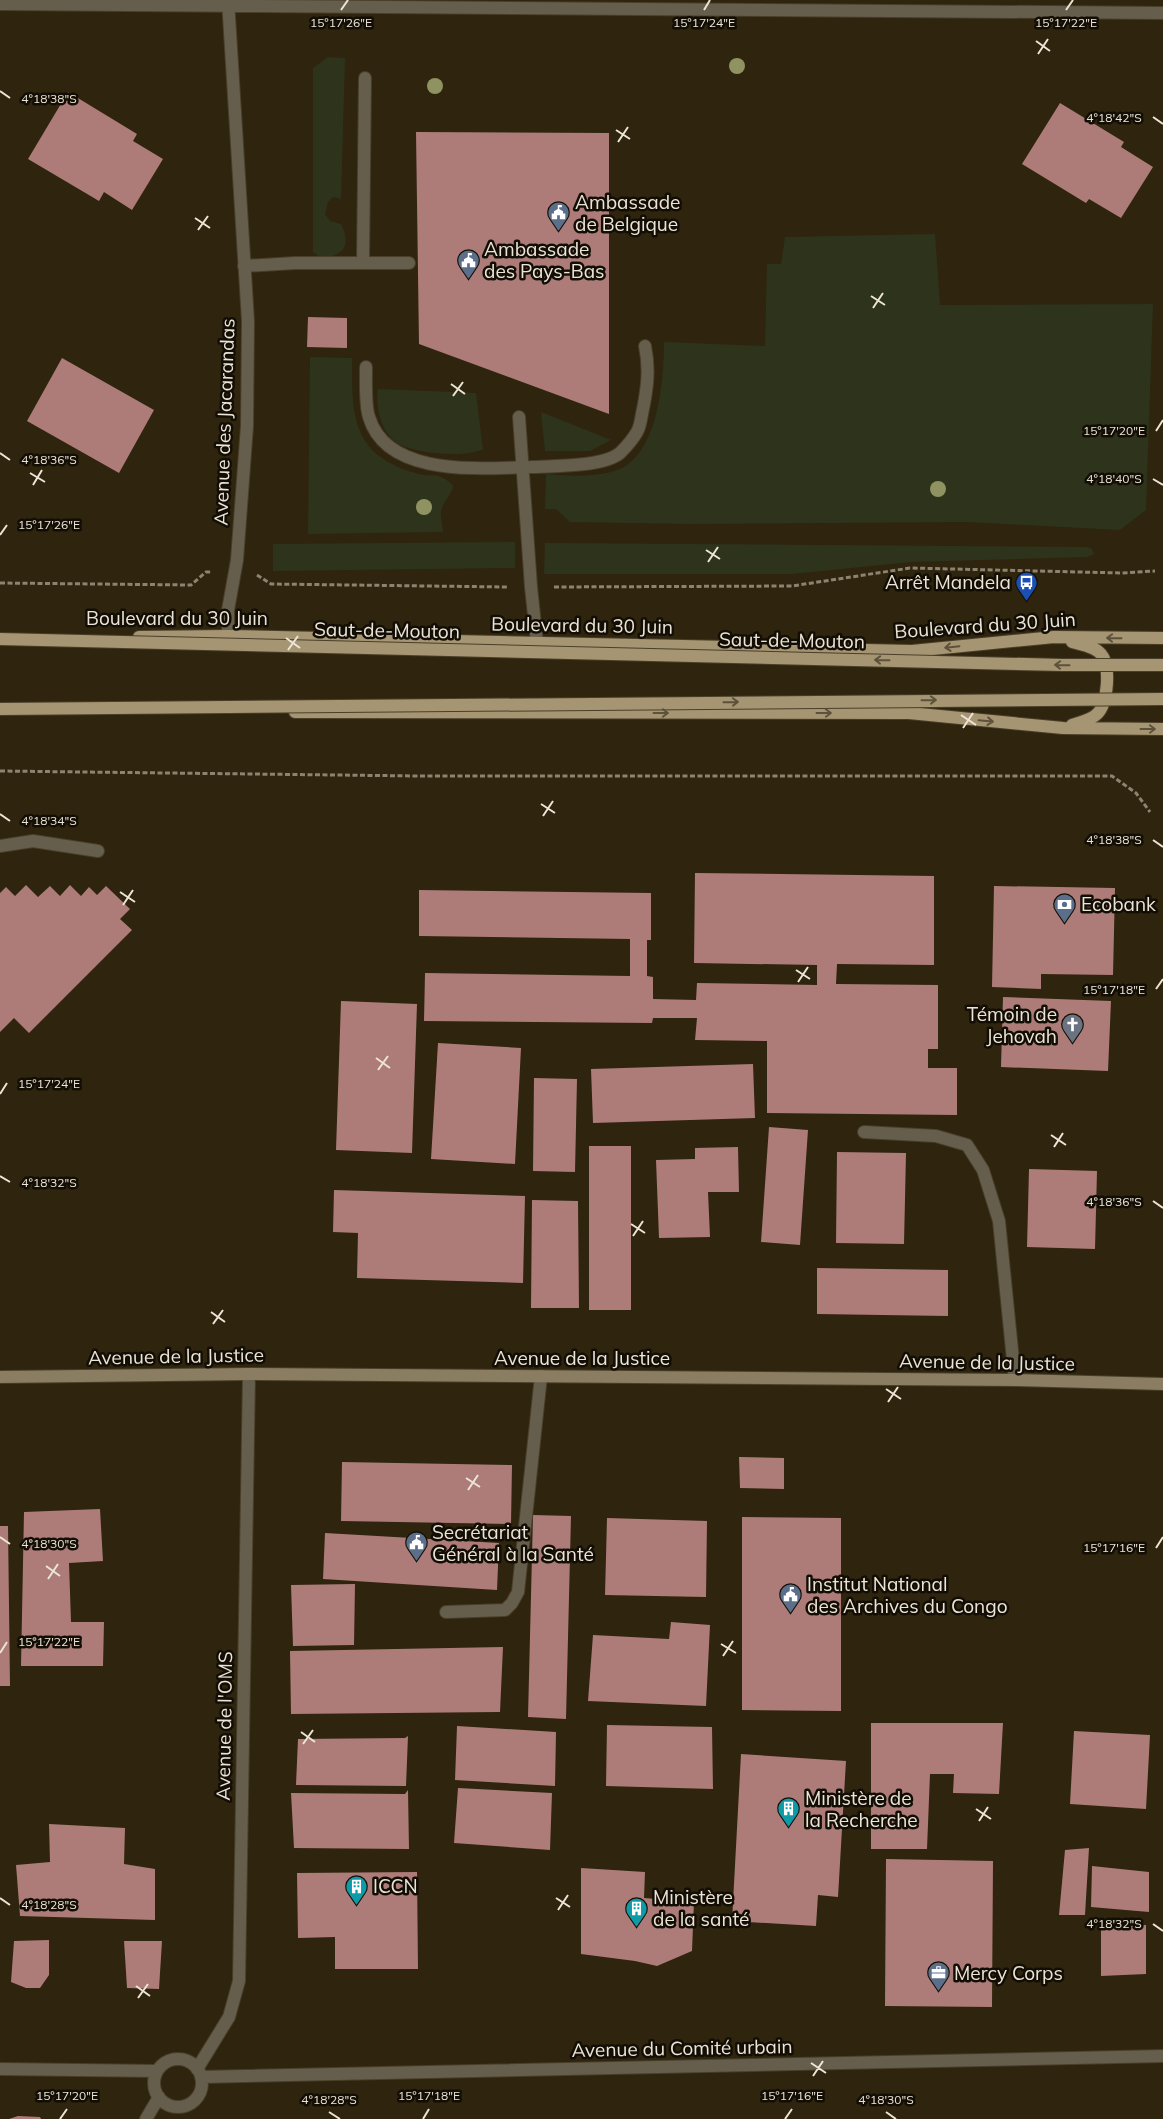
<svg xmlns="http://www.w3.org/2000/svg" width="1163" height="2119" viewBox="0 0 1163 2119" font-family="Mulish,sans-serif">
<style>
.green{fill:#2e331b}
.building{fill:#ad7c79}
.lines{fill:none;stroke-linecap:round;stroke-linejoin:round}
.lane-casing{stroke:#493f29;stroke-width:14}
.street-casing{stroke:#493f29;stroke-width:14}
.secondary-casing{stroke:#493f29;stroke-width:14}
.primary-casing{stroke:#493f29;stroke-width:14}
.path{stroke:#8c8370;stroke-width:3;stroke-dasharray:5 2.5;stroke-linecap:butt}
.lane{stroke:#665e4d;stroke-width:12}
.street{stroke:#665e4d;stroke-width:12}
.secondary{stroke:#8a7d62;stroke-width:12}
.primary{stroke:#a69572;stroke-width:12}
.primary-bridge-casing{stroke:#493f29;stroke-width:14;stroke-linecap:butt}
.primary-bridge{stroke:#a69572;stroke-width:12}
.tree{fill:#8f9362}
.oneway{stroke:#5c523c}
.ticks{fill:none;stroke:#ece5d7;stroke-width:2}
.labels{text-anchor:middle;dominant-baseline:central;stroke-width:5;stroke-linejoin:round;paint-order:stroke}
.poi-label{font-size:19px;fill:#ece5d7;stroke:#130e05;text-anchor:start}
.street-label{font-size:19px;fill:#ece5d7;stroke:#130e05}
.ticks-label{font-size:12px;text-anchor:middle;fill:#ece5d7;stroke:#130e05;stroke-width:5;stroke-linejoin:round;paint-order:stroke}
</style>
<rect width="100%" height="100%" fill="#2f240d"/>
<path class="green" d="M328 57 345 58 341 199 333 197 328 202 325 214 330 221 341 224C352 246 343 256 321 258L313 252V68Z
M935 234 940 305 1153 304 1146 510 1120 530 966 522 691 524 570 522 556 509H545L546 474C567 476 590 477 611 472 658 462 664 381 664 342L765 346 767 264H781L785 237Z
M310 357 352 358C352 415 351 454 415 473 433 479 435 469 453 485 453 494 443 501 441 511 440 518 443 525 443 532L308 534Z
M378 389 476 393 483 450C476 451 468 454 460 454 442 454 416 453 399 444 381 434 375 407 378 389Z
M541 412 611 440 590 451H545Z
M515 542V568L273 571V544Z
M545 543 1086 547 1092 549 1094 554 1087 557 911 562 792 574H544Z"/>
<path class="building" d="M68 92 137 134 133 141 163 159 132 210 104 192 99 201 28 159Z
M1060 103 1124 142 1121 147 1153 167 1121 218 1089 199 1086 203 1022 164Z
M416 132 609 133V414L419 344Z
M308 317 347 318V348L307 347Z
M62 358 154 410 119 473 27 421Z
M695 873 934 876V965L837 964 836 984 938 985V1049H928V1068H957V1115L767 1113V1041L695 1040 697 1018H653L652 1023 424 1021 425 973 630 976V939L419 936V890L651 893V940H647V976L653 977V999L696 1000 697 983 817 985V965L694 963Z
M26 885 38 897 50 886 60 896 70 885 81 896 89 887 97 895 106 886 130 909 120 919 132 930 29 1033 14 1018 0 1032V893L6 887 15 896Z
M994 886 1115 888 1113 975 1041 974V989L992 987Z
M1003 997 1111 1001 1108 1071 1001 1067Z
M341 1001 417 1004 412 1153 336 1150Z
M438 1043 521 1048 515 1164 431 1159Z
M753 1064 755 1118 593 1123 591 1069Z
M534 1078 577 1079 575 1172 533 1171Z
M769 1127 808 1130 800 1245 761 1242Z
M589 1146H631V1310H589Z
M738 1147 739 1192H708L710 1237 659 1238 656 1160 695 1159V1148Z
M837 1152 906 1153 904 1244 836 1243Z
M1029 1169 1097 1171 1095 1249 1027 1247Z
M334 1190 525 1196 523 1283 357 1278 358 1233 333 1232Z
M532 1200 578 1201 579 1308H531Z
M817 1268 948 1270V1316L817 1314Z
M739 1457 784 1458V1489L740 1488Z
M342 1462 512 1465 511 1524 341 1521Z
M100 1509 103 1561 69 1563 71 1622H104L103 1666H21L24 1512Z
M533 1515 571 1516 566 1719 528 1717Z
M742 1517 841 1518V1711L742 1710Z
M607 1518 707 1521 706 1597 605 1595Z
M0 1526H8L10 1686H0Z
M325 1533 499 1543 497 1590 323 1579Z
M355 1584 354 1645 293 1646 291 1585Z
M671 1622 710 1625 706 1706 588 1701 593 1635 669 1639Z
M503 1647 500 1712 291 1714 290 1651Z
M871 1723H1003L999 1794 953 1793 954 1774H930L927 1849H871Z
M607 1725 712 1727 713 1789 606 1786Z
M457 1726 556 1732 555 1786 455 1780Z
M1074 1731 1150 1735 1146 1809 1070 1804Z
M408 1736 406 1786 296 1785 298 1739 405 1738Z
M741 1754 846 1761 838 1897 818 1895 816 1926 732 1921Z
M458 1788 552 1793 550 1850 454 1843Z
M408 1790 409 1849 294 1848 291 1793 405 1794Z
M49 1824 125 1828 124 1864 155 1869V1920L20 1916 16 1865 50 1862Z
M1089 1848 1085 1915H1059L1065 1850Z
M886 1859 993 1861 992 2007 885 2006Z
M1092 1866 1149 1872V1912L1091 1907Z
M581 1868 645 1872 644 1898 694 1902 692 1951 657 1966 635 1961 581 1954Z
M417 1872 418 1969H335V1937L298 1938 297 1873Z
M1146 1925V1974L1101 1976V1927Z
M49 1940V1975L40 1988H26L11 1982 14 1941Z
M124 1941H162L159 1989 127 1988Z
M18 2116 40 2117 41 2119H9Z"/>
<g class="lines">
<defs>
<path id="lane" d="M363 263 365 78
M244 266 295 263H409
M366 367C366 379 365 406 369 417 387 478 482 468 531 467 553 466 603 467 620 453 626 447 633 439 637 432 640 427 641 420 642 414 647 390 650 370 645 346
M519 417 531 587 537 643
M0 846 33 841 98 851
M864 1132 936 1136 967 1145 983 1170 999 1221 1015 1380
M446 1612 505 1610 512 1603 518 1592 541 1376"/>
<path id="street" d="M228 0 248 321 247 426 237 560 228 610V636
M0 4 1163 13
M154 2083a24 24 0 1 1 48 0a24 24 0 1 1-48 0Z
M0 2069 157 2071
M197 2069 229 2017 239 1981 249 1374
M201 2077 1163 2056
M146 2119 159 2097"/>
<path id="secondary" d="M0 1377 249 1374 1015 1380 1163 1384"/>
<path id="primary" d="M139 637 228 636 912 651 1054 637 1163 638
M295 712 909 713 1063 728 1163 729
M1072 725C1081 722 1091 720 1097 714 1108 704 1111 665 1101 654 1094 646 1082 645 1072 642"/>
</defs>
<use href="#lane" class="lane-casing"/>
<use href="#street" class="street-casing"/>
<use href="#secondary" class="secondary-casing"/>
<use href="#primary" class="primary-casing"/>
<path class="path" d="M257 575 271 584 508 587
M0 583 191 585 206 572H212
M554 587 792 586 910 568 1122 573 1155 571
M0 771 419 776H1112L1136 793 1150 812"/>
<use href="#lane" class="lane"/>
<use href="#street" class="street"/>
<use href="#secondary" class="secondary"/>
<use href="#primary" class="primary"/>
<defs>
<path id="primary-bridge" d="M0 639 1062 665H1163
M0 709 1163 699"/>
</defs>
<use href="#primary-bridge" class="primary-bridge-casing"/>
<use href="#primary-bridge" class="primary-bridge"/>
</g>
<g class="tree">
<circle cx="737" cy="66" r="8"/>
<circle cx="435" cy="86" r="8"/>
<circle cx="938" cy="489" r="8"/>
<circle cx="424" cy="507" r="8"/>
</g>
<defs><path id="oneway-shaft" d="M-6 0H5M1.5-3L5.5 0L1.5 3" fill="none" stroke-width="1.6" stroke-linecap="round" stroke-linejoin="round" transform="scale(1.25)"/></defs>
<g class="oneway">
<use href="#oneway-shaft" transform="translate(1114 638) rotate(-179)"/>
<use href="#oneway-shaft" transform="translate(952 647) rotate(174)"/>
<use href="#oneway-shaft" transform="translate(882 660) rotate(-179)"/>
<use href="#oneway-shaft" transform="translate(1062 665) rotate(-179)"/>
<use href="#oneway-shaft" transform="translate(929 700) rotate(-1)"/>
<use href="#oneway-shaft" transform="translate(731 702) rotate(-1)"/>
<use href="#oneway-shaft" transform="translate(661 713)"/>
<use href="#oneway-shaft" transform="translate(824 713)"/>
<use href="#oneway-shaft" transform="translate(986 721) rotate(5)"/>
<use href="#oneway-shaft" transform="translate(1148 729)"/>
</g>
<path class="ticks" d="M341 10 348 0M704 10 710 0M1066 10 1073 0M1036 41 1050 51M1038 54 1048 39M0 91 10 98M1153 117 1163 124M616 130 630 139M618 142 628 127M195 218 210 228M198 230 208 216M871 296 885 305M873 308 883 293M451 384 465 394M453 396 463 382M1156 431 1163 420M0 453 10 460M30 473 45 482M1153 479 1163 485M33 485 42 470M0 535 7 525M706 550 720 559M708 562 718 547M286 638 300 648M288 650 298 636M961 715 976 725M963 728 973 713M541 804 555 813M0 814 10 821M543 816 553 801M1153 840 1163 847M120 892 135 902M123 905 133 890M796 970 810 979M798 982 808 967M1156 989 1163 979M376 1058 390 1068M378 1070 388 1056M0 1094 7 1083M1051 1135 1066 1145M1054 1147 1063 1133M0 1176 10 1182M1153 1201 1163 1208M631 1224 645 1233M633 1236 643 1221M211 1312 225 1322M213 1324 223 1310M886 1389 901 1399M888 1402 898 1387M466 1478 480 1487M468 1490 478 1475M0 1537 10 1544M1156 1548 1163 1537M46 1566 60 1576M48 1579 58 1564M721 1644 736 1653M0 1653 7 1642M723 1656 733 1641M301 1732 315 1742M303 1744 313 1730M976 1809 991 1819M979 1821 988 1807M0 1898 10 1905M556 1898 570 1907M558 1910 568 1895M1153 1924 1163 1931M136 1986 150 1996M138 1998 148 1984M811 2063 826 2073M813 2076 823 2061M329 2112 340 2119M886 2112 896 2119M60 2119 67 2109M423 2119 429 2109M785 2119 792 2109"/>
<defs>
<symbol id="civic-pin" viewBox="-11 -11 22 30"><path d="M0 17L-7.5 6A9.5 9.5 0 1 1 7.5 6Z" fill="#5c6f8a" stroke="#130e05"/><path d="M-.6-6.5H3V-4.5H.6V-3L4-1V1h2V6H-6V1h2V-1L-.6-3ZM-1.2 2.5V6h2.4V2.5Z" fill="#fff"/></symbol>
<symbol id="bus-pin" viewBox="-11 -11 22 30"><path d="M0 17L-7.5 6A9.5 9.5 0 1 1 7.5 6Z" fill="#1a4fb4" stroke="#130e05"/><path d="M-5-6H5V4H4V6H2V4H-2V6H-4V4H-5ZM-3.5-4V0h7V-4ZM-3.5 1.2v1.5H-2V1.2ZM2 1.2v1.5H3.5V1.2Z" fill="#fff"/></symbol>
<symbol id="bank-pin" viewBox="-11 -11 22 30"><path d="M0 17L-7.5 6A9.5 9.5 0 1 1 7.5 6Z" fill="#5c6f8a" stroke="#130e05"/><path d="M-6-4H6V4H-6ZM0-2.3a2.3 2.3 0 1 0 0 4.6a2.3 2.3 0 1 0 0-4.6Z" fill="#fff"/></symbol>
<symbol id="church-pin" viewBox="-11 -11 22 30"><path d="M0 17L-7.5 6A9.5 9.5 0 1 1 7.5 6Z" fill="#6b7280" stroke="#130e05"/><path d="M-1.2-6h2.4v3.5h3.3v2.4h-3.3V6h-2.4V-.1h-3.3v-2.4h3.3Z" fill="#fff"/></symbol>
<symbol id="building-pin" viewBox="-11 -11 22 30"><path d="M0 17L-7.5 6A9.5 9.5 0 1 1 7.5 6Z" fill="#0f9aa8" stroke="#130e05"/><path d="M-4-6H4V6H1V3H-1V6H-4ZM-2.5-4.3h1.7v1.8h-1.7ZM.8-4.3h1.7v1.8H.8ZM-2.5-1h1.7V.8h-1.7ZM.8-1h1.7V.8H.8Z" fill="#fff"/></symbol>
<symbol id="office-pin" viewBox="-11 -11 22 30"><path d="M0 17L-7.5 6A9.5 9.5 0 1 1 7.5 6Z" fill="#5c6f8a" stroke="#130e05"/><path d="M-6-3h4V-5.5h4V-3h4V5H-6ZM-1-4.5V-3h2v-1.5ZM-6 0V1H6V0Z" fill="#fff"/></symbol>
</defs>
<g fill-rule="evenodd">
<use href="#civic-pin" x="546" y="200" width="25" height="34"/>
<use href="#civic-pin" x="456" y="248" width="25" height="34"/>
<use href="#bus-pin" x="1014" y="570" width="25" height="34"/>
<use href="#bank-pin" x="1052" y="892" width="25" height="34"/>
<use href="#church-pin" x="1060" y="1012" width="25" height="34"/>
<use href="#civic-pin" x="404" y="1530" width="25" height="34"/>
<use href="#civic-pin" x="778" y="1582" width="25" height="34"/>
<use href="#building-pin" x="776" y="1796" width="25" height="34"/>
<use href="#building-pin" x="344" y="1874" width="25" height="34"/>
<use href="#building-pin" x="624" y="1896" width="25" height="34"/>
<use href="#office-pin" x="926" y="1960" width="25" height="34"/>
</g>
<g class="labels">
<g class="poi-label">
<text x="575" y="202">Ambassade<tspan x="575" dy="22">de Belgique</tspan></text>
<text x="484" y="249">Ambassade<tspan x="484" dy="22">des Pays-Bas</tspan></text>
<text x="1011" y="582" text-anchor="end">Arrêt Mandela</text>
<text x="1081" y="904">Ecobank</text>
<text x="1057" y="1014" text-anchor="end">Témoin de<tspan x="1057" dy="22">Jehovah</tspan></text>
<text x="432" y="1532">Secrétariat<tspan x="432" dy="22">Général à la Santé</tspan></text>
<text x="807" y="1584">Institut National<tspan x="807" dy="22">des Archives du Congo</tspan></text>
<text x="805" y="1798">Ministère de<tspan x="805" dy="22">la Recherche</tspan></text>
<text x="373" y="1886">ICCN</text>
<text x="653" y="1897">Ministère<tspan x="653" dy="22">de la santé</tspan></text>
<text x="954" y="1973">Mercy Corps</text>
</g>
<g class="street-label">
<text transform="translate(224 422) rotate(-88)">Avenue des Jacarandas</text>
<text x="177" y="618">Boulevard du 30 Juin</text>
<text transform="translate(582 625) rotate(1)">Boulevard du 30 Juin</text>
<text transform="translate(985 625) rotate(-4)">Boulevard du 30 Juin</text>
<text transform="translate(387 630) rotate(1)">Saut-de-Mouton</text>
<text transform="translate(792 640) rotate(1)">Saut-de-Mouton</text>
<text transform="translate(176 1356) rotate(-1)">Avenue de la Justice</text>
<text x="582" y="1358">Avenue de la Justice</text>
<text transform="translate(987 1362) rotate(1)">Avenue de la Justice</text>
<text transform="translate(224 1726) rotate(-89)">Avenue de l'OMS</text>
<text transform="translate(682 2048) rotate(-1)">Avenue du Comité urbain</text>
</g>
</g>
<g class="ticks-label">
<text x="1066" y="27">15°17'22"E</text>
<text x="341" y="27">15°17'26"E</text>
<text x="704" y="27">15°17'24"E</text>
<text x="49" y="103">4°18'38"S</text>
<text x="1114" y="122">4°18'42"S</text>
<text x="1114" y="435">15°17'20"E</text>
<text x="49" y="464">4°18'36"S</text>
<text x="1114" y="483">4°18'40"S</text>
<text x="49" y="529">15°17'26"E</text>
<text x="49" y="825">4°18'34"S</text>
<text x="1114" y="844">4°18'38"S</text>
<text x="1114" y="994">15°17'18"E</text>
<text x="49" y="1088">15°17'24"E</text>
<text x="49" y="1187">4°18'32"S</text>
<text x="1114" y="1206">4°18'36"S</text>
<text x="49" y="1548">4°18'30"S</text>
<text x="1114" y="1552">15°17'16"E</text>
<text x="49" y="1646">15°17'22"E</text>
<text x="49" y="1909">4°18'28"S</text>
<text x="1114" y="1928">4°18'32"S</text>
<text x="67" y="2100">15°17'20"E</text>
<text x="429" y="2100">15°17'18"E</text>
<text x="792" y="2100">15°17'16"E</text>
<text x="329" y="2104">4°18'28"S</text>
<text x="886" y="2104">4°18'30"S</text>
</g>
</svg>
